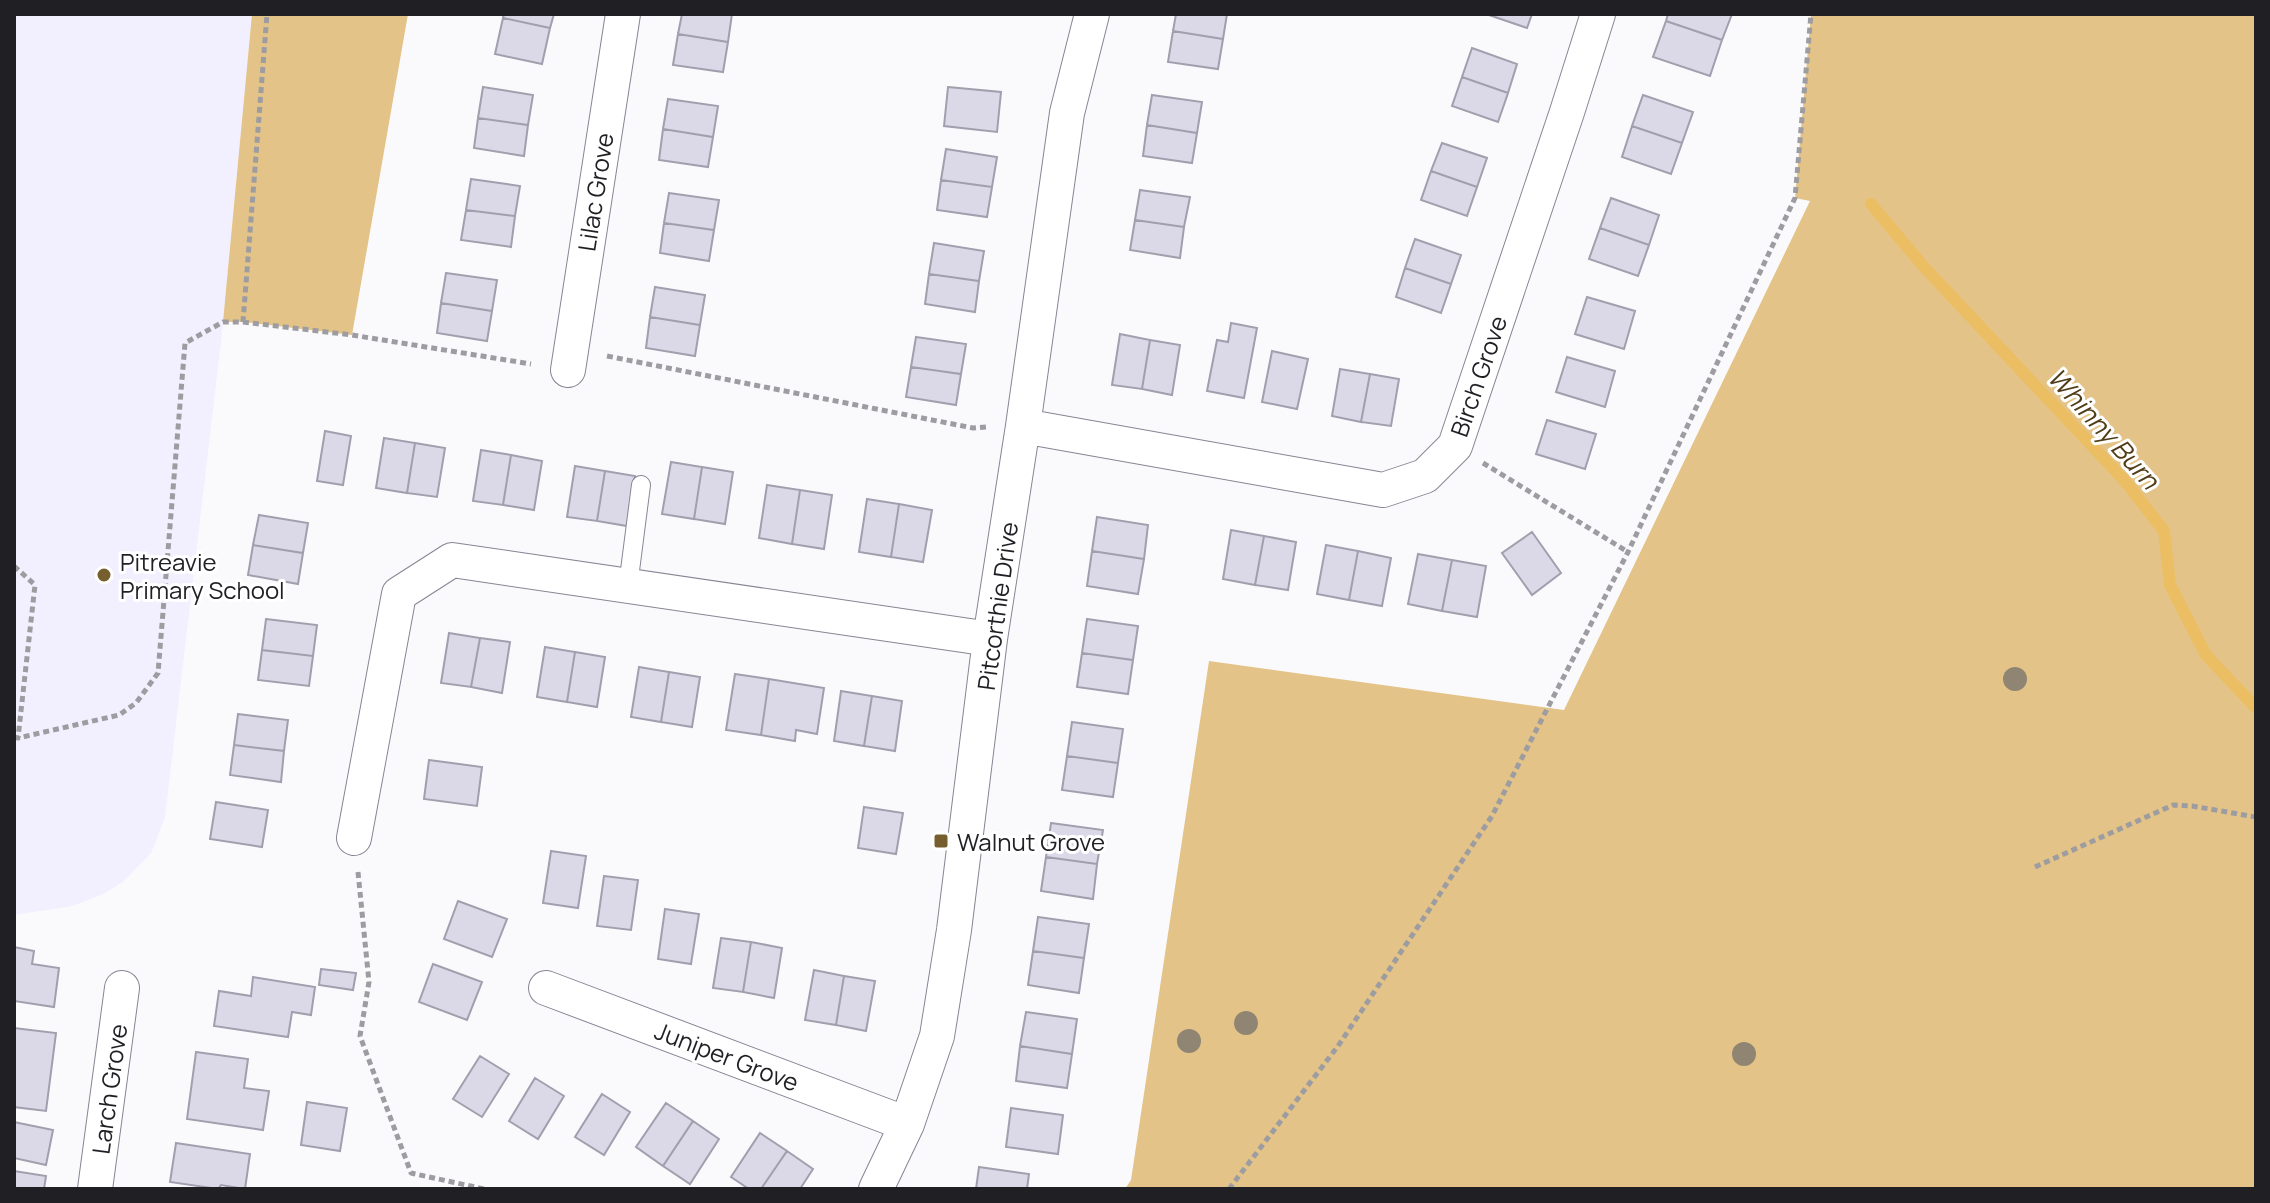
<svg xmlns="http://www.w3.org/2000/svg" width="2270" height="1203" viewBox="0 0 2270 1203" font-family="Manrope,sans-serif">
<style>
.built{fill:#f2f0fe}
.green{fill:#e3c387}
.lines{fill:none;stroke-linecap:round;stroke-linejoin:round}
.stream{stroke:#ecbe64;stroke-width:12}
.building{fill:#dbd9e8;stroke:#a19fad;stroke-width:2}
.lane-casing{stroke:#878593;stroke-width:20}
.street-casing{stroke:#878593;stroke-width:36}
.path{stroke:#9d9da1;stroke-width:5;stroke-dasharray:6 4;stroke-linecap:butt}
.lane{stroke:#fff;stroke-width:18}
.street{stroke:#fff;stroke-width:34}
.tree{fill:#8f8572}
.poi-dot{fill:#765e2f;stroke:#fff;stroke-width:3}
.labels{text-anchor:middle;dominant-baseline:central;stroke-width:6;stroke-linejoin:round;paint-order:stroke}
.street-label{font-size:24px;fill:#201f24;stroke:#fff}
.poi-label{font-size:24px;fill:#201f24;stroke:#fff;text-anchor:start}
.water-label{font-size:26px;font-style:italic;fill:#503d17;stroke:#fff}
</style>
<rect width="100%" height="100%" fill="#fafafd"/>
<path class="built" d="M14 14H252L222 333 165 817 151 853 123 882 103 894 73 906 14 915Z"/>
<path class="green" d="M252 14H408L352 335 243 322H223Z
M1811 14H2256V1189H1125L1131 1180 1209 661 1564 710 1810 201 1795 198Z"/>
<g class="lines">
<path class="stream" d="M1871 204 1924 267 2125 481 2164 531 2170 585 2206 655 2256 708"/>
</g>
<path class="building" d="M504 14H554L550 28 503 18Z
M682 14H732L728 42 678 34Z
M1176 14H1227L1223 39 1173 31Z
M1486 14H1532L1527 28Z
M1668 14H1732L1722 40 1666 21Z
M503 18 550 28 542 64 495 54Z
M1666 21 1722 40 1710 76 1653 57Z
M1173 31 1223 39 1218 69 1168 62Z
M678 34 728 42 723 72 673 65Z
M1472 48 1517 64 1508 93 1462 77Z
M1462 77 1508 93 1498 122 1452 106Z
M483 87 533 95 528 125 478 118Z
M948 87 1001 92 997 132 944 126Z
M1152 95 1202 102 1197 133 1147 125Z
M1643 95 1693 112 1682 143 1632 126Z
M668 99 718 106 713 137 663 129Z
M478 118 528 125 524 156 474 148Z
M1147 125 1197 133 1192 163 1143 156Z
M1632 126 1682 143 1671 174 1622 157Z
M663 129 713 137 708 167 659 160Z
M1442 143 1487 158 1477 187 1431 171Z
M946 149 997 157 992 187 941 180Z
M1431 171 1477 187 1467 216 1421 200Z
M471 179 520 186 515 216 466 210Z
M941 180 992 187 987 217 937 210Z
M1140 190 1190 197 1184 227 1135 220Z
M669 193 719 200 714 230 664 223Z
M1611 198 1659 215 1649 245 1600 228Z
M466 210 515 216 511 247 461 240Z
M1135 220 1184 227 1180 258 1130 250Z
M664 223 714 230 709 261 660 253Z
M1600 228 1649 245 1638 276 1589 259Z
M1415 239 1461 255 1451 284 1405 268Z
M934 243 984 251 979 281 929 274Z
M1405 268 1451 284 1441 313 1396 297Z
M446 273 497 280 492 311 441 303Z
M929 274 979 281 975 312 925 304Z
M655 287 705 295 700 325 650 317Z
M1587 297 1635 311 1624 349 1575 334Z
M441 303 492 311 487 341 437 333Z
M650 317 700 325 695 356 646 348Z
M1231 323 1257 328 1244 398 1207 391 1217 340 1228 342Z
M1120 334 1150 340 1142 389 1112 385Z
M916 337 966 344 961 374 911 367Z
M1150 340 1180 345 1172 395 1142 389Z
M1272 351 1308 359 1297 409 1262 402Z
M1567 357 1615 371 1605 407 1556 392Z
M911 367 961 374 956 405 906 397Z
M1340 369 1370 374 1361 422 1332 416Z
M1370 374 1399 379 1391 426 1361 422Z
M1547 420 1596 434 1585 469 1536 454Z
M325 431 351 436 343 485 317 481Z
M384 438 415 443 407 493 376 488Z
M415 443 445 448 437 497 407 493Z
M481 450 511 455 503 505 473 501Z
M511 455 542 461 534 510 503 505Z
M671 462 702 467 694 519 662 514Z
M575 466 605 471 597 521 567 517Z
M702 467 733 472 725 524 694 519Z
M605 471 635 476 627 526 597 521Z
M767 485 800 490 792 544 759 538Z
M800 490 832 495 824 549 792 544Z
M867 499 899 504 891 557 859 552Z
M899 504 932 510 923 562 891 557Z
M259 515 308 523 303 553 253 545Z
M1097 517 1148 525 1144 559 1092 551Z
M1231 530 1264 536 1255 585 1223 579Z
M1532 532 1561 573 1532 595 1502 553Z
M1264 536 1296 542 1288 590 1255 585Z
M253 545 303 553 298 584 248 575Z
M1326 545 1358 551 1349 600 1317 594Z
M1092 551 1144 559 1138 594 1087 586Z
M1358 551 1391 558 1382 606 1349 600Z
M1418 554 1452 560 1442 611 1408 604Z
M1452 560 1486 566 1477 617 1442 611Z
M266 619 317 625 313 656 262 650Z
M1087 619 1138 626 1133 660 1082 653Z
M449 633 480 638 471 687 441 683Z
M480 638 510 642 502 693 471 687Z
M545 647 575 652 567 702 537 697Z
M262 650 313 656 309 686 258 680Z
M575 652 605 657 597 707 567 702Z
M1082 653 1133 660 1128 694 1077 687Z
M639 667 669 672 661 722 631 717Z
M669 672 700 677 692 727 661 722Z
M735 674 769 679 761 735 726 730Z
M769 679 824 688 817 734 796 730 795 741 761 735Z
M841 691 872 696 864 746 834 741Z
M872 696 902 701 895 751 864 746Z
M238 714 288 720 284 751 234 745Z
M1072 722 1123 729 1118 763 1067 756Z
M234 745 284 751 281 782 230 775Z
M1067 756 1118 763 1113 797 1062 790Z
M429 760 482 767 477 806 424 799Z
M216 802 268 810 262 847 210 839Z
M864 807 903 813 896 854 858 848Z
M1051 823 1103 830 1097 864 1046 857Z
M551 851 586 856 578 908 543 903Z
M1046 857 1097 864 1093 899 1041 891Z
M604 876 638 880 631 930 597 926Z
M458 901 507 919 492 957 444 939Z
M665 909 699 914 691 964 658 959Z
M1038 917 1089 924 1084 958 1033 951Z
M721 938 751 942 743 992 713 988Z
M751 942 782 948 774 998 743 992Z
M14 947 34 951 32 964 59 968 54 1007 14 1001Z
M1033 951 1084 958 1079 993 1028 985Z
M433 964 482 982 467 1020 419 1002Z
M321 969 356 973 353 990 319 985Z
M814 970 844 976 836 1025 805 1020Z
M844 976 875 981 866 1031 836 1025Z
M253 977 315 987 311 1015 292 1012 288 1037 214 1026 219 991 251 996Z
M1026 1012 1077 1019 1072 1054 1020 1046Z
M14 1028 56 1033 46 1111 14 1107Z
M1020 1046 1072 1054 1067 1088 1016 1081Z
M196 1052 248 1059 244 1088 269 1091 263 1130 187 1119Z
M480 1056 509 1074 482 1117 453 1099Z
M535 1078 564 1096 538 1139 509 1121Z
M602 1094 630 1112 604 1155 575 1137Z
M307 1102 347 1108 340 1151 301 1145Z
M666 1103 693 1121 663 1166 636 1147Z
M1011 1108 1063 1115 1058 1154 1006 1147Z
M693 1121 719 1139 690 1184 663 1166Z
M14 1122 53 1130 46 1165 14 1158Z
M760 1133 787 1151 761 1189H749L731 1177Z
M176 1143 250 1154 245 1189 221 1185 218 1189 170 1182Z
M787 1151 813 1169 800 1189H761Z
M979 1167 1029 1174 1027 1189H976Z
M14 1171 46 1176 44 1189H14Z"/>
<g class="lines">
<defs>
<path id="lane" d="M628 586 641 485"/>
<path id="street" d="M568 370 623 14
M1023 426 1383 490 1425 476 1455 446 1567 112 1598 14
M354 838 399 594 452 560 990 639
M546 988 907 1124
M95 1189 122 988
M876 1189 907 1124 937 1036 954 930 990 639 1023 426 1067 113 1092 14"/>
</defs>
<use href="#lane" class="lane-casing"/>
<use href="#street" class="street-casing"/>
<path class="path" d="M243 322 352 335 531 364
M607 356 973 428 986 427
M1483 463 1628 552
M14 566 35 585 18 738
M14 737 18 738 119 715 136 703 158 673 185 343 223 322H243L267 14
M2035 867 2173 805 2192 806 2256 817
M358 872 369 982 360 1036 411 1173 484 1189
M1229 1189 1338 1046 1492 816 1628 552 1795 198 1811 14"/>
<use href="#lane" class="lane"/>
<use href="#street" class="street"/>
</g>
<g class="tree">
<circle cx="2015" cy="679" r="12"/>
<circle cx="1246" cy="1023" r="12"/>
<circle cx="1189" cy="1041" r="12"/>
<circle cx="1744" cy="1054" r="12"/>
</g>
<g class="poi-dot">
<circle cx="104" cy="575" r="8"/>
<rect x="933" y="833" width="16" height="16" rx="4"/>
</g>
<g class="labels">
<g class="street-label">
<text transform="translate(595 192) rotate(-81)">Lilac Grove</text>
<text transform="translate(1478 376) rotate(-71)">Birch Grove</text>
<text transform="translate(997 606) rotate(-82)">Pitcorthie Drive</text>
<text transform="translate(727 1056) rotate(21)">Juniper Grove</text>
<text transform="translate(109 1089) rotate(-82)">Larch Grove</text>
</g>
<g class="poi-label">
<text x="120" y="561">Pitreavie<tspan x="120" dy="28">Primary School</tspan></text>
<text x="957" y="841">Walnut Grove</text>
</g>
<g class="water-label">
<text transform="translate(2104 428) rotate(48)">Whinny Burn</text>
</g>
</g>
<rect width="2270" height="1203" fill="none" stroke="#201f24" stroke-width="32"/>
</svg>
